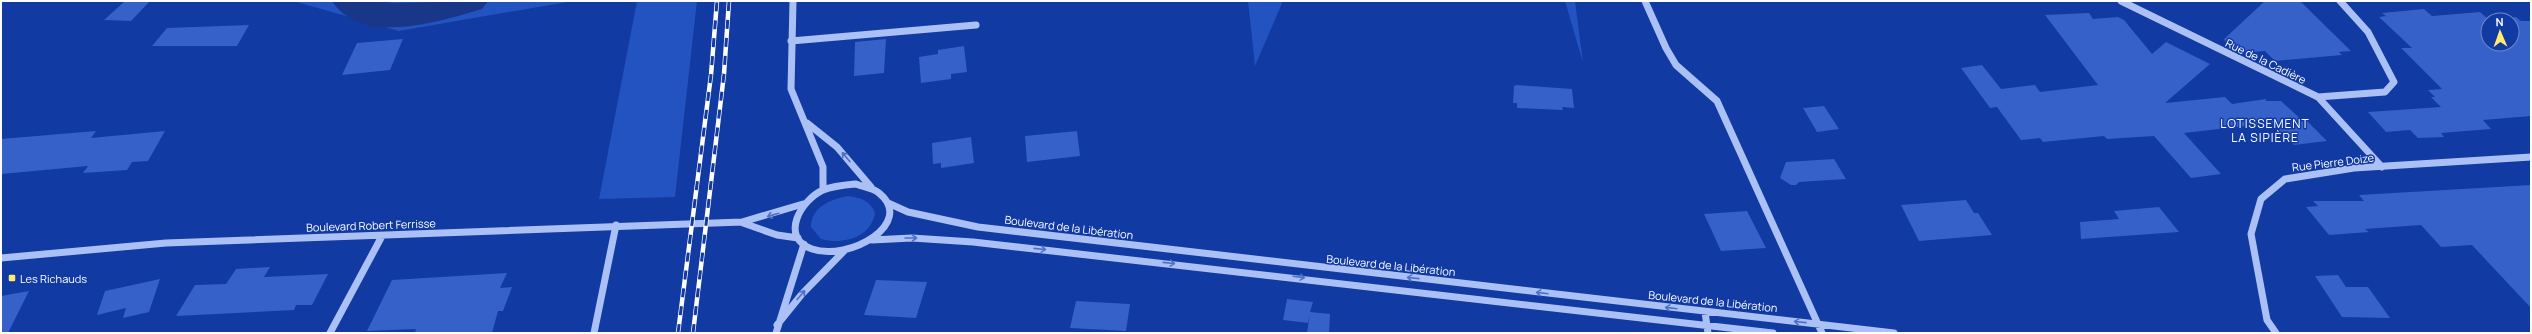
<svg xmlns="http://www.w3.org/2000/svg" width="2532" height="334" viewBox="0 0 2532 334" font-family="Manrope,sans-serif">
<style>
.green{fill:#2352c1}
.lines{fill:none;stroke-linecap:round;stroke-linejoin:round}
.river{fill:#183788;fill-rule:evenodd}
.building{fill:#3561c8;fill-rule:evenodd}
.minor{stroke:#abc1f6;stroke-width:7}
.rail-casing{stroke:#fff;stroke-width:4.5}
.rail{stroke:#113aa3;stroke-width:3;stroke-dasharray:9;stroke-linecap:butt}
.oneway{stroke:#4f70c4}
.poi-dot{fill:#ffeb6f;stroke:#113aa3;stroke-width:1.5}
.labels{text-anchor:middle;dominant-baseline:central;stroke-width:3;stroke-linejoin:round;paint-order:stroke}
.street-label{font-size:11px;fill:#fff;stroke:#113aa3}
.poi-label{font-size:11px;fill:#fff;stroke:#113aa3;text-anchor:start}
.neighbourhood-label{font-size:12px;letter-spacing:1px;fill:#fff;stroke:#113aa3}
</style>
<rect width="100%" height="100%" fill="#113aa3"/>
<path class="green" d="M293 1H573L399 31Z
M637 1H697L675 197 599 199Z
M1248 1H1283L1255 66Z
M1565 1H1575L1583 63Z
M848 196C861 198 870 200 875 213 871 238 842 245 821 239L811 227C811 207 831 199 848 196Z"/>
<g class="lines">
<path class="river" d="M332 1H379L393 3 488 1 482 9C441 21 362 47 332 1Z"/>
</g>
<path class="building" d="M125 1H150L131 21 104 20Z
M2265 1H2300L2351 51 2339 52 2342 55 2275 61 2265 51 2239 53 2229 48 2224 39Z
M2424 9 2432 16 2480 12 2488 19 2516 17 2521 21H2531V116L2483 120 2491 129 2441 133 2444 137 2418 138 2410 130 2386 132 2368 112 2441 107 2431 97H2435L2428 90 2442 89 2401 48H2412L2379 17 2386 16 2382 13ZM2488 20H2512V44H2488Z
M2089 13 2093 19 2118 17 2124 20 2152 54 2166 42 2210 64 2165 103 2225 97 2232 104 2266 99V101H2281L2304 122 2307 121 2327 141 2294 145 2272 123 2184 133 2221 174 2191 178 2154 136 2107 139 2104 136 2043 142 2040 138 2021 140 1997 107 1990 108 1961 68 1982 65 2001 89 2035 85 2040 92 2098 85 2045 15Z
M249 25 237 46H152L167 28Z
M403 39 390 70 342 75 357 43Z
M886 39 884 73 854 76 855 42Z
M964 46 967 72 951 74V79L921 83 919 57 938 54V50Z
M1517 85 1572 89 1574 108 1562 107 1563 110 1517 108V103H1513L1514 86Z
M1824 106 1839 129 1817 132 1803 108Z
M96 131 91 138 165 131 148 161 132 162 127 170 83 173 88 166 1 174V139Z
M1077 131 1080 156 1027 162 1025 136Z
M971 137 974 163 941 168V163L933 164 932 143Z
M1834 159 1846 179 1799 182 1796 185H1791L1780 178 1786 162Z
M2531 185V308L2472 245 2441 247 2421 225 2365 229 2369 232 2329 235 2306 207 2318 206 2313 201H2364L2359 195Z
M1966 200 1974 213H1978L1992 235 1919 241 1901 205Z
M2159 207 2179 232 2081 239 2080 222 2119 219 2114 211Z
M1747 211 1766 248 1721 251 1704 214Z
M270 267 264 277 328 274 312 305H296L294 310 176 316 195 285 226 284 236 269Z
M507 273 500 288 512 287 503 311H498L492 333H415L416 329 367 331 392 280Z
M2338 275 2346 287H2368L2390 318 2342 317 2315 276Z
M160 279 149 312 123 318 126 308 97 315 105 291Z
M876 280 927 282 916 318 864 315Z
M29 291 8 333H1V296Z
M1287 299 1313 302 1310 312 1330 314 1329 333H1307L1310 313 1308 323 1283 320Z
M1076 301 1130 304 1126 331 1070 328Z"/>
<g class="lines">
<path class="minor" d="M793 1 791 89 823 167V190
M1645 1 1666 48 1676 65 1717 101 1822 333
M2121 1 2318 97 2382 167
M791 41 976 25
M2318 97 2385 92 2394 82 2368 32 2340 1
M807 123 837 147 871 187
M856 184C863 187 873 188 879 193 916 223 849 262 812 249 779 237 801 200 823 190 833 186 845 185 856 184Z
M888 203 908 212 978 227 1894 333
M743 223 777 235 798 238
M872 240 912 238 973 242 1773 333
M1 258 166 243 742 222 803 204
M1705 312 1708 333
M777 325 802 294 844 251
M330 333 382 236
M594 333 616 225
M776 333 804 244
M2276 333 2267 320 2251 234 2261 199 2285 179 2354 168 2531 157"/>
<defs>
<path id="rail" d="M678 333 711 75 717 1
M693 333 724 74 729 1"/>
</defs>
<use href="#rail" class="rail-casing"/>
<use href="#rail" class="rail"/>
</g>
<defs><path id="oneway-shaft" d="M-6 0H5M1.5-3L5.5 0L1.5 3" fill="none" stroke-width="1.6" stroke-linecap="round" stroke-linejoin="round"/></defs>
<g class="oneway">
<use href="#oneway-shaft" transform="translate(846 157) rotate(-130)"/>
<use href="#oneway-shaft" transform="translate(773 215) rotate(164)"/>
<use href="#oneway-shaft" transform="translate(911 238)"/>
<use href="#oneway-shaft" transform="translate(1040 249) rotate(6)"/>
<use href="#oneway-shaft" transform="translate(1169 263) rotate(6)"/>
<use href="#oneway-shaft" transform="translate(1299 277) rotate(7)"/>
<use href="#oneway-shaft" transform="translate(1413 278) rotate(-174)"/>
<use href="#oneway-shaft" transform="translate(1542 293) rotate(-173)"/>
<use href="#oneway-shaft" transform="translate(801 295) rotate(-49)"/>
<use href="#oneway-shaft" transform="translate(1671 308) rotate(-173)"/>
<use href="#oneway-shaft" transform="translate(1800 322) rotate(-174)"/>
</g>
<rect class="poi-dot" x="8" y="274" width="8" height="8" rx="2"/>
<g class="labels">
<g class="street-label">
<text transform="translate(2266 61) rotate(26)">Rue de la Cadière</text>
<text transform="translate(2333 162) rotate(-7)">Rue Pierre Doize</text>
<text transform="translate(371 225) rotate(-2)">Boulevard Robert Ferrisse</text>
<text transform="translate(1069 227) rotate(7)">Boulevard de la Libération</text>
<text transform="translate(1391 265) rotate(6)">Boulevard de la Libération</text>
<text transform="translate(1713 301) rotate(6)">Boulevard de la Libération</text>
</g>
<g class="poi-label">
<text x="20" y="278">Les Richauds</text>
</g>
<g class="neighbourhood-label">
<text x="2265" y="123">LOTISSEMENT<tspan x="2265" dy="14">LA SIPIÈRE</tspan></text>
</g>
</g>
<rect width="2532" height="334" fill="none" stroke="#ffffff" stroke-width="4"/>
<g transform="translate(2500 32) rotate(358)"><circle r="19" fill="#113aa3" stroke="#7089c8"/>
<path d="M0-3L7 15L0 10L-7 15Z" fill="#ffeb6f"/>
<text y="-6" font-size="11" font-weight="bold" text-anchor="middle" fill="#ffffff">N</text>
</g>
</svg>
